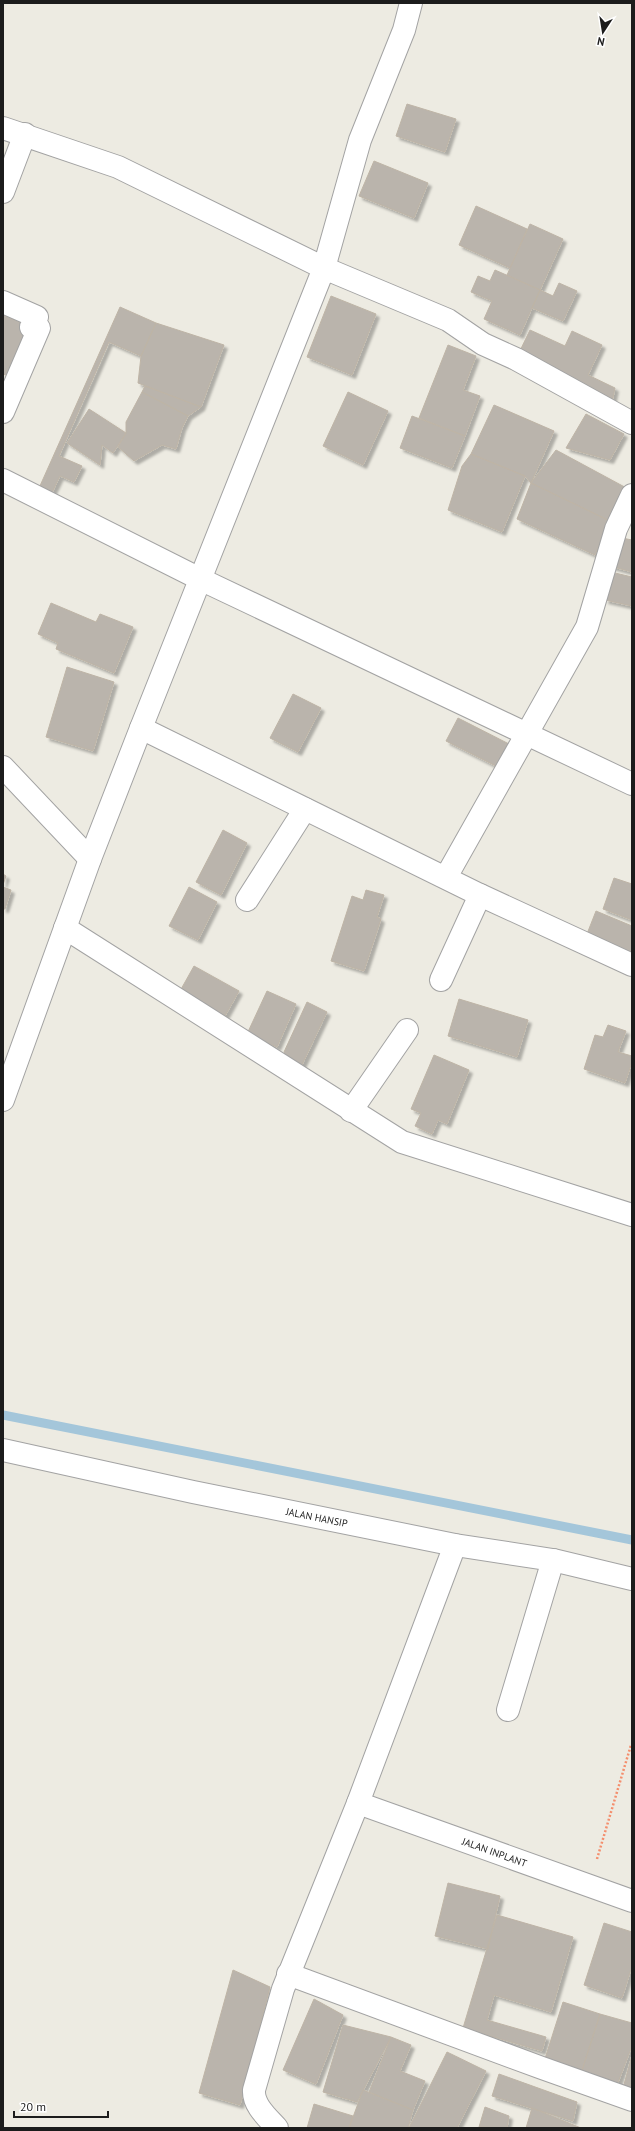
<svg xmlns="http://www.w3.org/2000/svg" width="635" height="2131" viewBox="0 0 635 2131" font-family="'PT Sans',sans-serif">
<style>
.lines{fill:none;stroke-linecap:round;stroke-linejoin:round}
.stream{stroke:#a4c6da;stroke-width:9}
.building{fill:#bab4ac;stroke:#beb4a6;filter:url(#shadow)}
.minor-casing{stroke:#a3a3a3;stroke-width:24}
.path{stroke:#f48e6d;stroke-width:2.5;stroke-dasharray:2 2;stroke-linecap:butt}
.minor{stroke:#fff;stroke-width:22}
.labels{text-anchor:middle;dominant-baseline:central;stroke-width:3.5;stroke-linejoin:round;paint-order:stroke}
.street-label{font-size:10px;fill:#1c1c1c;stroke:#fff}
</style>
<defs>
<filter id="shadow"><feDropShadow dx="3.5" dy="3.5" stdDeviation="1" flood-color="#0004"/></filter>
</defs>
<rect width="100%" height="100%" fill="#edebe2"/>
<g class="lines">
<path class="stream" d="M3 1415 632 1540"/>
</g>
<path class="building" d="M407 104 456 119 445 152 396 136Z
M374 161 428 183 414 218 359 196Z
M476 206 527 229 510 268 459 245Z
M530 224 563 239 540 290 507 275Z
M495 270 540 290 520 335 484 319 492 301 471 292 478 276 490 281Z
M559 283 577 291 563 321 532 308 540 290 553 296Z
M331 296 376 314 352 375 307 357Z
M120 307 156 323 141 356 109 342 59 456 82 466 74 482 60 476 50 497H35Z
M3 315 31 327 15 378 3 374Z
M156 323 224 345 201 407 138 383 141 356Z
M530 330 565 346 572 331 602 345 588 375 615 388 610 412 516 359Z
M448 345 476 356 463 390 480 396 465 436 419 418Z
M145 386 201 407 188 416 142 392Z
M142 392 188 416 182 428 176 449 162 445 134 461 118 447 126 433V422Z
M348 392 388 411 363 465 323 446Z
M494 405 554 431 531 483 525 476 471 454Z
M89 409 126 433 113 453 102 445 100 465 67 443Z
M586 414 624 434 610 460 566 448Z
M412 416 465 436 452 468 400 448Z
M556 450 632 491 610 521 531 483Z
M471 454 525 476 502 532 448 510 462 466Z
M531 483 610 521 595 555 517 519Z
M617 537 632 540V572L610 566Z
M611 572 632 577V606L605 600Z
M51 603 96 622 100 614 133 627 114 673 56 649 58 643 38 634Z
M67 667 114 682 93 751 46 737Z
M293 694 321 708 298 752 270 738Z
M458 718 509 744 498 767 446 741Z
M223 830 247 843 221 895 196 882Z
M3 874 6 876 3 885Z
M614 878 632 884V920L603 909Z
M3 887 11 890 5 909H3Z
M189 887 217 902 198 940 169 926Z
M366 890 384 895 377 917 381 919 364 971 331 961 352 896 363 900Z
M596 911 632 926V958L585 939Z
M194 966 239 991 225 1016 180 991Z
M267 991 296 1004 277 1047 247 1034Z
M459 999 528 1020 517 1057 448 1036Z
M307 1002 327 1012 300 1069 288 1063 284 1052Z
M608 1025 626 1031 618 1052 632 1056V1062L625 1083 584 1069 595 1035 603 1037Z
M434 1055 469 1070 447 1124 438 1120 432 1134 415 1126 421 1113 411 1109Z
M448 1883 500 1896 488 1949 435 1936Z
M497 1915 573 1937 551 2012 494 1995 487 2020 546 2037 542 2051 463 2028Z
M604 1923 632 1932V1966L622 1998 584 1985Z
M233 1970 270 1987 240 2105 199 2093Z
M314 1999 343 2015 316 2084 283 2070Z
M563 2002 600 2014 579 2080 542 2068Z
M600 2014 632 2023V2046L614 2093 579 2080Z
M343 2025 391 2037 357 2102 323 2092Z
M391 2037 411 2045 400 2071 425 2081 413 2110 369 2092Z
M447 2052 486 2071 457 2128H409Z
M632 2055V2090L623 2088Z
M499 2074 577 2102 573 2121 492 2096Z
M363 2090 413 2110 408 2128H349Z
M314 2104 353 2116 349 2128H307Z
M485 2107 509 2116 507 2128 479 2127Z
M532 2108 581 2128H526Z"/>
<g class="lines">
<defs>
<g id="minor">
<path d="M3 128 118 167 324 268 360 140 404 30 411 3"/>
<path d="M3 192 25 134"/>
<path d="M3 302 37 317 31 327 39 328 3 412"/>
<path d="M3 480 200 579 632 784"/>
<path d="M141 728 480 895 632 965"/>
<path d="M3 767 90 859"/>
<path d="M446 877 587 627 616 529 632 495"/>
<path d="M247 900 305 809"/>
<path d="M65 928 402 1142 632 1215"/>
<path d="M441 980 480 895"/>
<path d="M3 1100 90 859 141 728 324 268 448 320 483 344 516 359 632 423"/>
<path d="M351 1111 407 1030"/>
<path id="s1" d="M3 1450 193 1492 455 1545 553 1560 632 1579"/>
<path d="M508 1710 553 1560"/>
<path id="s2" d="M358 1803 632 1901"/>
<path d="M288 1974 542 2068 632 2100"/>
<path d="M277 2128C267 2117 253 2105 254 2090L283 1989 358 1803 455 1545"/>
</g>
</defs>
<use href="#minor" class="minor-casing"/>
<path class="path" d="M597 1859 631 1745"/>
<use href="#minor" class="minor"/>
</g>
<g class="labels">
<g class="street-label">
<text stroke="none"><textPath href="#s1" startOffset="321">JALAN HANSIP</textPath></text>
<text stroke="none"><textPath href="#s2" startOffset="145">JALAN INPLANT</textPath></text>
</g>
</g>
<rect width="635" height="2131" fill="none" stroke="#1c1c1c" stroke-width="8"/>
<g transform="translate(603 32) rotate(192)" stroke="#ffffff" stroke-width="3" paint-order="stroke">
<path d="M0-3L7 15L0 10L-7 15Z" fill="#1c1c1c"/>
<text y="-6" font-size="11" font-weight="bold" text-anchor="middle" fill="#1c1c1c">N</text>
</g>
<path d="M14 2111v6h94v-6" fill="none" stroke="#1c1c1c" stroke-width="2"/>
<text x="20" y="2111" font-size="12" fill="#1c1c1c" stroke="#ffffff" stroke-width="3" paint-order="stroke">20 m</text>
</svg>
